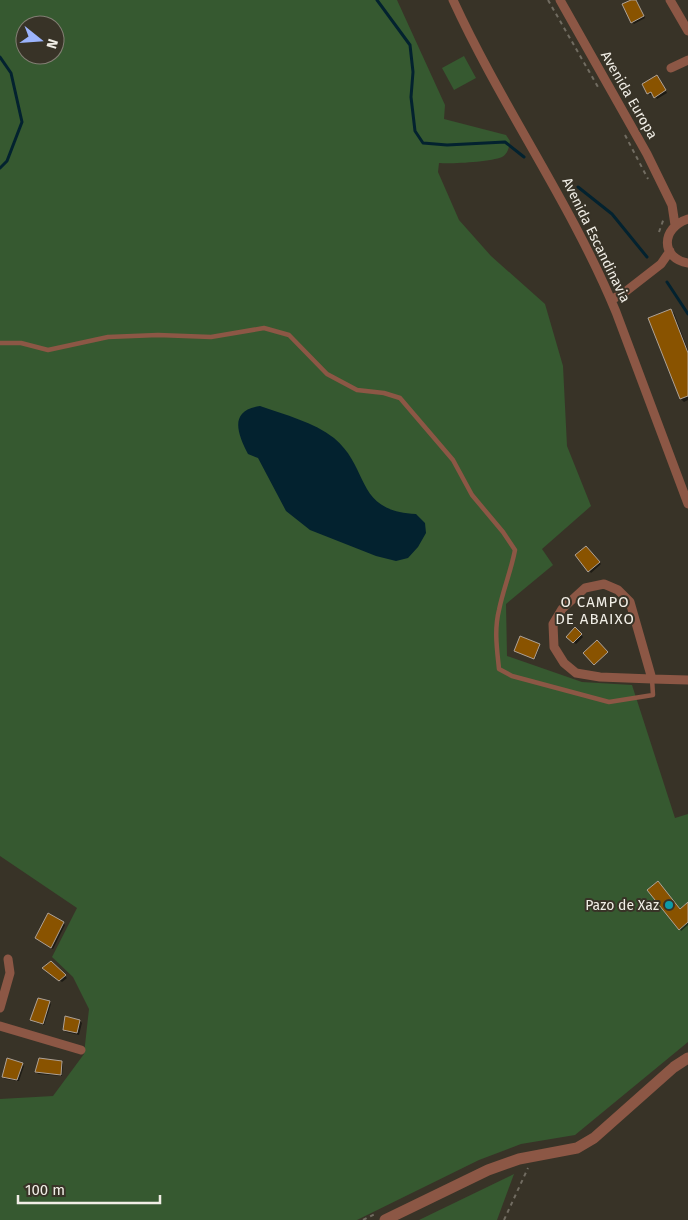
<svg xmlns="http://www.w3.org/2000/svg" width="688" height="1220" viewBox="0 0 688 1220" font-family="'Fira Sans',sans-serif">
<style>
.green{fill:#365930;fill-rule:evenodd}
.water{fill:#03222f}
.shadow{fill:#0007}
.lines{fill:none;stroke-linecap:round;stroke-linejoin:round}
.stream{stroke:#03222f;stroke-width:3}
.building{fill:#895300;stroke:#aea297}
.path{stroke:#716c61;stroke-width:2;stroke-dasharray:4 4;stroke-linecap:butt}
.service{stroke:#8c5745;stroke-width:4.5}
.minor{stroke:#8c5745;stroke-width:9}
.tertiary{stroke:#8c5745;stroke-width:11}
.culture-dot{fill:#0f9aa8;stroke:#383327;stroke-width:2}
.labels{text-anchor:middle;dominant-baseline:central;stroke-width:4;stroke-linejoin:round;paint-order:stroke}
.street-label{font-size:14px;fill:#f1eee6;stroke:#383327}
.poi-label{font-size:14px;fill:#f1eee6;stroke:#383327;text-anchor:end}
.neighbourhood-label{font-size:15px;letter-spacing:1px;fill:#f1eee6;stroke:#383327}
</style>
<rect width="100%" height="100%" fill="#383327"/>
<path class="green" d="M0 0H397L445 105 444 119 506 135 510 141C509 147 508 154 502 157 491 162 451 164 439 163L438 172 459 220 491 256 545 304 563 366 567 446 591 506 542 549 553 565 506 604 507 656 582 682 632 685 675 818 688 814V1042L575 1135 521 1144 479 1160 357 1220H0V1099L53 1096 84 1054 89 1009 73 977 52 957 77 908 0 856ZM25 25H55V55H25Z
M464 56 476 78 454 90 442 68Z
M514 1174 497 1220H419Z"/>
<path class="water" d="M260 406C285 415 314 422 334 438 371 469 354 511 416 514L425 523 426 533 418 547 408 558 396 561 376 556 310 530 286 511 258 458 248 454C237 433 229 410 260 406Z"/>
<path class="shadow" d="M633 0 637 1 645 18 634 24 632 22Z
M658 78 667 93 657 99 653 93 650 95 648 93Z
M670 310 674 313 688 350V400L684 402 681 399 650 318Z
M586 547 601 564 591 573 576 555Z
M575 629 583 637 576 644 568 637Z
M521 638 540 646 535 659 516 651Z
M688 904V925L681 931 680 929V910Z
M63 923 65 925 53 949 38 940Z
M51 963 67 978 62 982 46 970Z
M49 1002 51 1004 44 1025 34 1022 32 1020Z
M80 1021 82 1023 79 1035 66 1032 64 1030Z
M61 1062 63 1064 62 1076 38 1074 36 1072Z
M22 1064 24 1066 19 1081 5 1079 3 1077Z"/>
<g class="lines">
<path class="stream" d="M377 0 410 45 413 72 411 97 415 131 423 143 447 145 505 142 524 157
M0 57 11 73 22 122 7 161 0 168
M578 187 612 214 647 257
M667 282 688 314"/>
</g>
<path class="building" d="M631 0H636L644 16 631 23 622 4Z
M657 75 666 90 654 98 651 92 647 94 642 84Z
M671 309 688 353V396L680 399 648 318Z
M586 546 600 562 588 572 575 555Z
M575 627 582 634 573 643 566 637Z
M520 636 540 644 534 659 514 651Z
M597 640 608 652 594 665 583 653Z
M658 881 680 909 688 902V922L679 930 647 890Z
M48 913 64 922 51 948 35 938Z
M51 961 66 975 59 981 42 968Z
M38 998 50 1001 43 1024 30 1020Z
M65 1016 80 1020 77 1033 63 1030Z
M7 1058 23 1063 17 1080 2 1077Z
M39 1058 62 1061 61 1075 35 1072Z"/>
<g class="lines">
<path class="path" d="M548 0 598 87
M625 135 648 179
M659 232 664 218
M363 1220 377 1213
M504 1220 528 1168"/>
<path class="service" d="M0 343H21L48 350 108 337 158 335 211 337 264 328 289 335 327 374 357 390 384 393 400 398 453 460 472 495 503 532 515 550C511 571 503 590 499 610 494 630 497 649 499 669L512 676 609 702 653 695 652 679"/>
<path class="minor" d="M453 0C502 107 571 203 616 312L688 504
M560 0 647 154 672 205 675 225
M670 0 688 31
M671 68 688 60
M688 219C660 228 661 259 688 263
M611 300 625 292 661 264 670 251
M652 679 630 602 618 590 604 584 585 588 562 609 553 624 554 647 564 663 576 673 600 677 652 679 688 680
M0 1008 10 973 8 959
M0 1026 81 1050"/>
<path class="tertiary" d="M385 1220 488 1170 519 1159 577 1148 594 1138 674 1067 688 1058"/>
</g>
<circle class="culture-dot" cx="669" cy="905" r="5"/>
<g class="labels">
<g class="street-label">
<text transform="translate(629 95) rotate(60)">Avenida Europa</text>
<text transform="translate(596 240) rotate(64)">Avenida Escandinavia</text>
</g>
<g class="poi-label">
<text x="659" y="905">Pazo de Xaz</text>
</g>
<g class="neighbourhood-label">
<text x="595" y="602">O CAMPO<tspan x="595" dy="17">DE ABAIXO</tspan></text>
</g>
</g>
<g transform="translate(40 40) rotate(107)"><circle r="24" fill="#383327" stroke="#827e73"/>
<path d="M0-4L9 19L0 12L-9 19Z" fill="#9cb4fd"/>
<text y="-8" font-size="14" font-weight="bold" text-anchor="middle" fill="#f1eee6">N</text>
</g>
<path d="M18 1195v8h142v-8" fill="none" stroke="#f1eee6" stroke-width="2.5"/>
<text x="25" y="1195" font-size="15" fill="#f1eee6" stroke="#383327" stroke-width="4" paint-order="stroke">100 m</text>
</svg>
